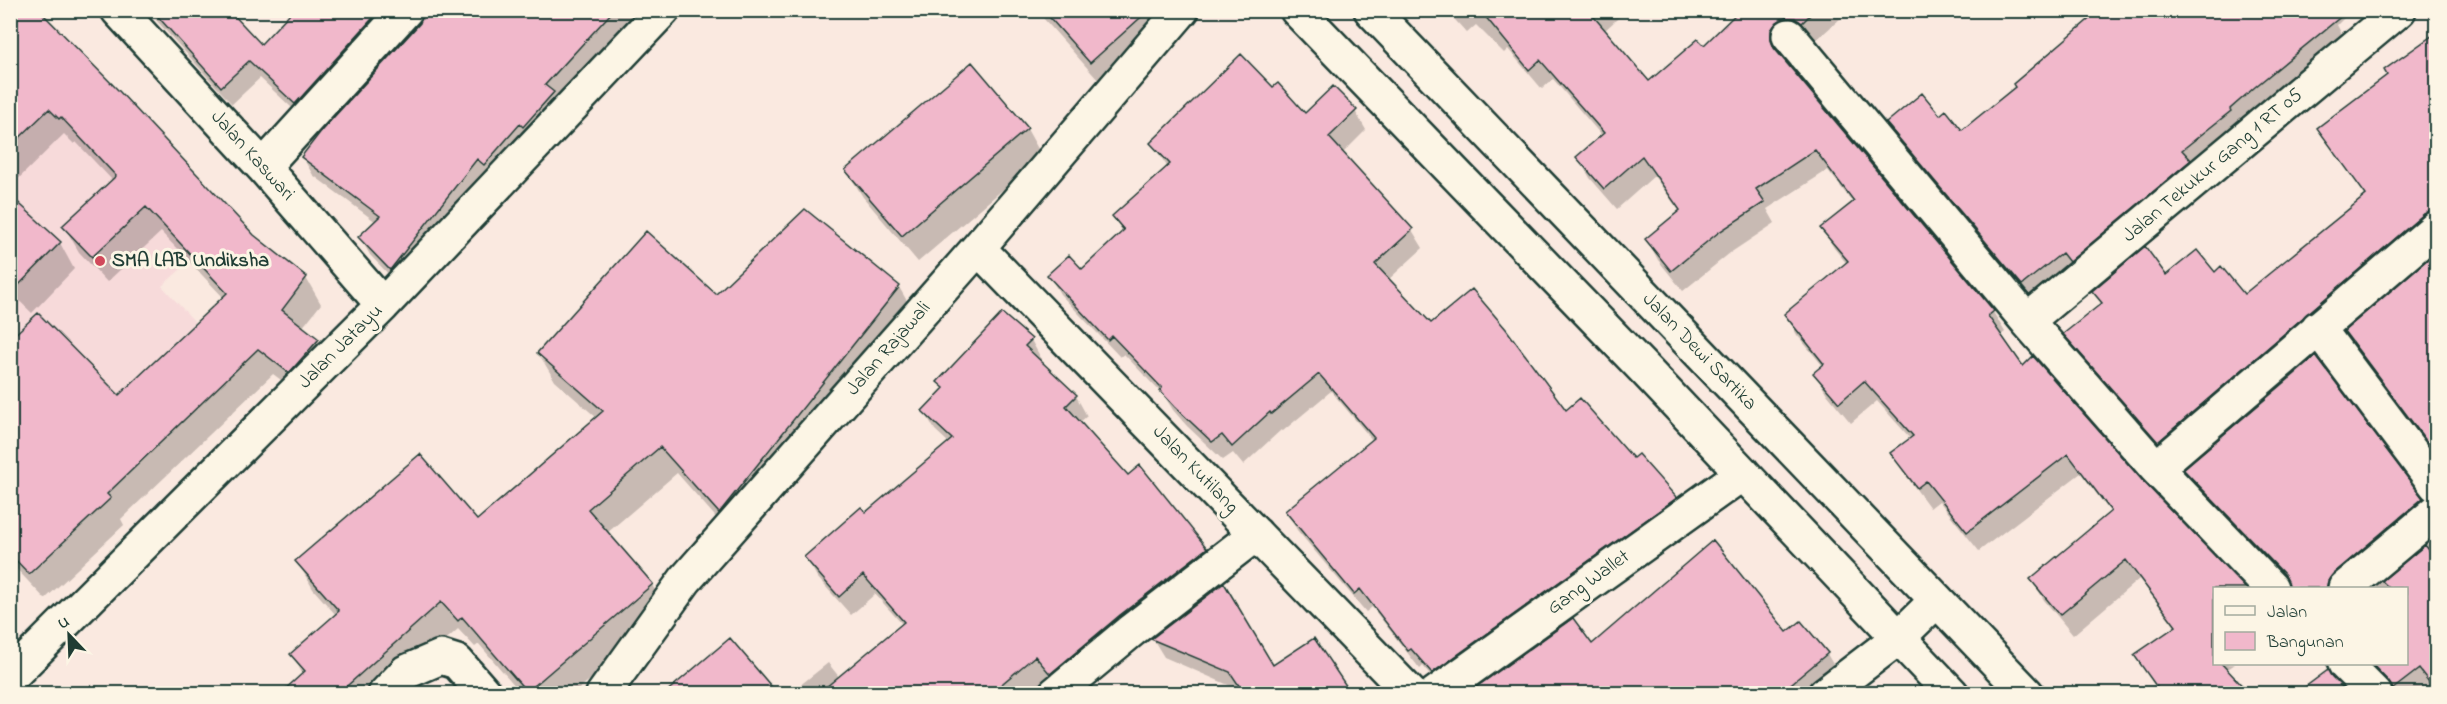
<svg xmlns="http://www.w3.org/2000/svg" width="2447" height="704" viewBox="0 0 2447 704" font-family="'Indie Flower',sans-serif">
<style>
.built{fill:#f7dada}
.shadow{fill:#0003}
.building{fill:#f1b8cb;stroke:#1f3d34;stroke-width:1.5}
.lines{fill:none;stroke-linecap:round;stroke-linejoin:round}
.minor-casing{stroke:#1f3d34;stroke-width:38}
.minor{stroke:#fcf5e5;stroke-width:33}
.poi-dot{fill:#d1495b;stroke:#fcf5e5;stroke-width:2}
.labels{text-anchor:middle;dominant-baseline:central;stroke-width:6;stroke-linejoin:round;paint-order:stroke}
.street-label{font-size:20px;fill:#1f3d34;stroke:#fcf5e5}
.poi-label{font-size:20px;font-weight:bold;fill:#1f3d34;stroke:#fcf5e5;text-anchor:start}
</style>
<rect width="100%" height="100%" fill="#fae9e0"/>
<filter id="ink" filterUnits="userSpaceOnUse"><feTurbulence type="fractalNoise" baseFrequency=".0167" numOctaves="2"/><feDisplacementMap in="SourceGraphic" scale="12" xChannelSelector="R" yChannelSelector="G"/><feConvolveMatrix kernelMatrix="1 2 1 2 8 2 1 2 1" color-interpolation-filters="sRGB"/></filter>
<g filter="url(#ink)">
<path class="built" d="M10 11 217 237 162 286 215 344 11 527Z"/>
<path class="shadow" d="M10 10 253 236 306 278 321 304 302 328 318 340 333 366 304 397 273 374 121 519 124 525 45 599 10 562V341L119 398 224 298 161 232 107 282 79 252 64 226 113 181 76 142 74 144 64 134 10 187Z
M147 10H227L261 46 295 10H409L306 121 260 78 232 104Z
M423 10H634L637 15 401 287 370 255 360 237 376 222 313 175 303 158 421 23 426 12Z
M1036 10H1195L1106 89Z
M1446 10H1627L1604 31 1648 83 1703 47 1742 10H1850L1814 42 1782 51V59L1993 312 2005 332 2000 336 2022 368 2141 481 2243 588H2214V664H2235L2225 671 2247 694H2160L2136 655 2176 628 2139 579 2073 635 2044 600 2032 580 2111 513 2081 473 1979 551 1939 501 1930 508 1904 473 1892 453 1911 439 1877 401 1851 423 1827 394 1815 374 1823 366 1797 335 1786 314 1847 264 1834 248 1822 228 1853 203 1828 170 1767 209 1775 223 1730 253 1683 291 1658 260 1647 239 1680 212 1654 176 1617 209 1590 178 1578 157 1602 136 1553 79 1542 89 1508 49 1504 53 1476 25 1467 33Z
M2116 10H2352L2337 25 2344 38 2032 300 1897 139 1888 123 1940 117 1962 132Z
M2436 35V229L2168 457 2074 350 2065 334 2102 305 2094 291 2166 278 2215 274 2244 296 2366 197 2319 129 2389 76 2386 71Z
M1273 89 1305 115 1355 111 1366 130 1342 154 1412 230 1423 248 1388 280 1431 325 1566 412 1633 460 1675 498 1686 517 1444 691 1423 666 1420 669 1372 607 1366 612 1297 530 1287 511 1373 441 1331 391 1283 431 1281 430 1243 465 1233 453 1223 460 1187 426 1173 410 1165 397 1124 354 1120 357 1060 294 1049 275 1082 271 1123 233 1114 217 1168 168 1152 143Z
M1027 129 1042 156 918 262 863 197 847 171Z
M60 243 74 269 32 313 10 292Z
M2436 254V456L2356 348 2346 332Z
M899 287 915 315 735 539 677 473 607 533 652 585 668 613 573 694H522L479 644 475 647 458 629 385 694H284L303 675 292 654 336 615 313 589 297 561 476 522 597 418 555 381 539 354 717 296Z
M1031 340 1042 360 1040 362 1076 396 1087 416 1079 423 1128 477 1140 467 1206 549 1217 569 1061 694H789L828 663 840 678 903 625 875 594 851 615 817 577 806 557 866 514 949 443 935 430 924 411 944 390 939 382Z
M2315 358 2422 499 2431 514 2341 588H2290L2291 586 2194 484 2185 470Z
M2436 538V694L2429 685 2418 694H2395L2365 664H2406V588H2375Z
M1573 620 1591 646 1827 654 1837 671 1811 694H1470Z
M1153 639 1273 667 1313 640 1350 694H1249L1164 657Z
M730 640 775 694H692L684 679Z
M2327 672 2347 694H2300Z"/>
<path class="building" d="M10 10H39L119 91 254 235 307 277 282 310 319 339 289 373 258 349 107 494 111 498 29 574 10 554V339L38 313 119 395 227 293 146 207 92 257 62 226 116 176 61 117 59 119 49 109 10 147Z
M152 10H229L261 44 293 10H380L295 104 249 61 221 87Z
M424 10H614L545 85 554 92 523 127 520 124 484 165 477 159 390 270 358 237 380 216 301 157 322 130 420 23Z
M1043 10H1149L1090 63Z
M1480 10H1588L1649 81 1698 39 1704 45 1740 10H1815L1802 23 1795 18H1786L1777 22 1771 30V40L1774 48 1994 311 1988 316 2023 366 2033 356 2142 480 2246 588H2214V663H2221L2249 693H2161L2134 655 2176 626 2126 560 2060 615 2030 579 2111 511 2068 454 1967 532 1926 481 1917 488 1890 453 1913 436 1864 381 1839 403 1813 373 1824 364 1784 314 1848 261 1820 228 1854 201 1815 150 1756 189 1765 202 1719 232 1671 271 1645 239 1680 210 1642 156 1604 189 1576 157 1604 133 1540 60 1529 70Z
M2100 10H2349L2255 87 2230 109 2231 111 2182 150 2191 160 2069 262 2062 253 2022 285 1886 123 1922 93 1940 115 1946 110 1962 130 2015 87 2013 84Z
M2436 33V210L2424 214 2158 442 2063 334 2102 303 2092 291 2145 246 2166 275 2197 250 2215 272 2221 266 2244 294 2366 195 2317 128 2387 75 2384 70Z
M1241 54 1273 87 1278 83 1305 113 1333 86 1357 110 1329 137 1413 229 1375 264 1431 323 1472 289 1506 329 1566 410 1580 398 1633 458 1638 454 1677 498 1432 673 1411 649 1408 651 1360 589 1354 594 1285 511 1374 438 1319 374 1271 414 1270 412 1232 447 1222 435 1212 442 1175 407 1160 391 1162 388 1112 336 1108 340 1047 275 1069 255 1082 269 1124 230 1112 216 1170 164 1150 143Z
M972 62 1028 128 902 236 845 170Z
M10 195 61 242 10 294Z
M805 209 900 286 719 513 660 447 588 509 653 584 527 692 462 617 458 621 441 602 339 693H281L305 671 290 654 339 611 295 561 420 454 477 520 603 411 537 353 646 231 716 294Z
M2436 252V454L2344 331Z
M1002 313 1032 339 1025 346 1077 395 1066 406 1128 475 1140 465 1207 548 1120 615 1050 674 1035 656 991 693H819L904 622 863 575 839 597 804 557 861 507 866 512 952 439 922 411 944 388 937 382Z
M2316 356 2423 498 2333 574 2328 581 2327 588H2289L2285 575 2183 469Z
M1713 540 1787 632 1801 621 1828 653 1780 693H1468L1573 618 1592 644Z
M2425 545 2436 559V691L2419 669 2393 689 2388 681 2371 663H2406V588H2389L2382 581Z
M1224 583 1273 665 1314 638 1351 693H1231L1240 687 1230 672 1151 639Z
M730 638 777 693H665Z
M2328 670 2348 693H2297Z"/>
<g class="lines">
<defs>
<path id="minor" d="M118 10 263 167 383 305
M1297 10 1646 371 1952 694
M1371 10 2027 694
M1789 36 2027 321 2156 468 2271 588
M263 167 406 10
M978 248 1411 694
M2027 321 2399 10
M2318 328 2436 485
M2156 468 2436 228
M2345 588 2436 512
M2345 664 2375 694
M10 677 383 305 663 10
M385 694 406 672 441 657 457 662 485 694
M603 694 685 580 978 248 1182 10
M1055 694 1132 630 1256 534
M1435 694 1743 473
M1825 694 1898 638 1937 600"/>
</defs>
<use href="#minor" class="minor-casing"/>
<use href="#minor" class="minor"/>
</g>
</g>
<circle class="poi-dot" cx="100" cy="261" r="6"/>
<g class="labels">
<g class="street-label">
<text transform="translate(252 156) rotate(48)">Jalan Kaswari</text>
<text transform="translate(2213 166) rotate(-40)">Jalan Tekukur Gang 1 RT 05</text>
<text transform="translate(341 347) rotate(-45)">Jalan Jatayu</text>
<text transform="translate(889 349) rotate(-49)">Jalan Rajawali</text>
<text transform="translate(1699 352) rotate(46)">Jalan Dewi Sartika</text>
<text transform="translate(1195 470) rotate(46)">Jalan Kutilang</text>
<text transform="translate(1589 583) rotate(-36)">Gang Wallet</text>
</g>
<g class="poi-label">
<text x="112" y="261">SMA LAB Undiksha</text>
</g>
</g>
<rect width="2447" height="704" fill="none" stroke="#fcf5e5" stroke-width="36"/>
<rect x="18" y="18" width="2411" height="668" fill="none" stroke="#1f3d34" stroke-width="2" filter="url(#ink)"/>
<rect x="2213" y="587" width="195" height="78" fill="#fcf5e5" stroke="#a4ab9e" stroke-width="1.5"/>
<rect x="2225" y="606" width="30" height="9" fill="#fcf5e5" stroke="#a4ab9e" stroke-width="1.5"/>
<text x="2267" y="617" font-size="18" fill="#1f3d34">Jalan</text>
<rect x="2225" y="632" width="30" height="18" fill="#f1b8cb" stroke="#a4ab9e" stroke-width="1.5"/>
<text x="2267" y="647" font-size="18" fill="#1f3d34">Bangunan</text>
<g transform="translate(69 635) rotate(337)" stroke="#fcf5e5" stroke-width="4.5" paint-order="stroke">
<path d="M0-4.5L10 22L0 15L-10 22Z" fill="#1f3d34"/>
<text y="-9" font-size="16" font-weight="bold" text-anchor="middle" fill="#1f3d34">U</text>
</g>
</svg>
